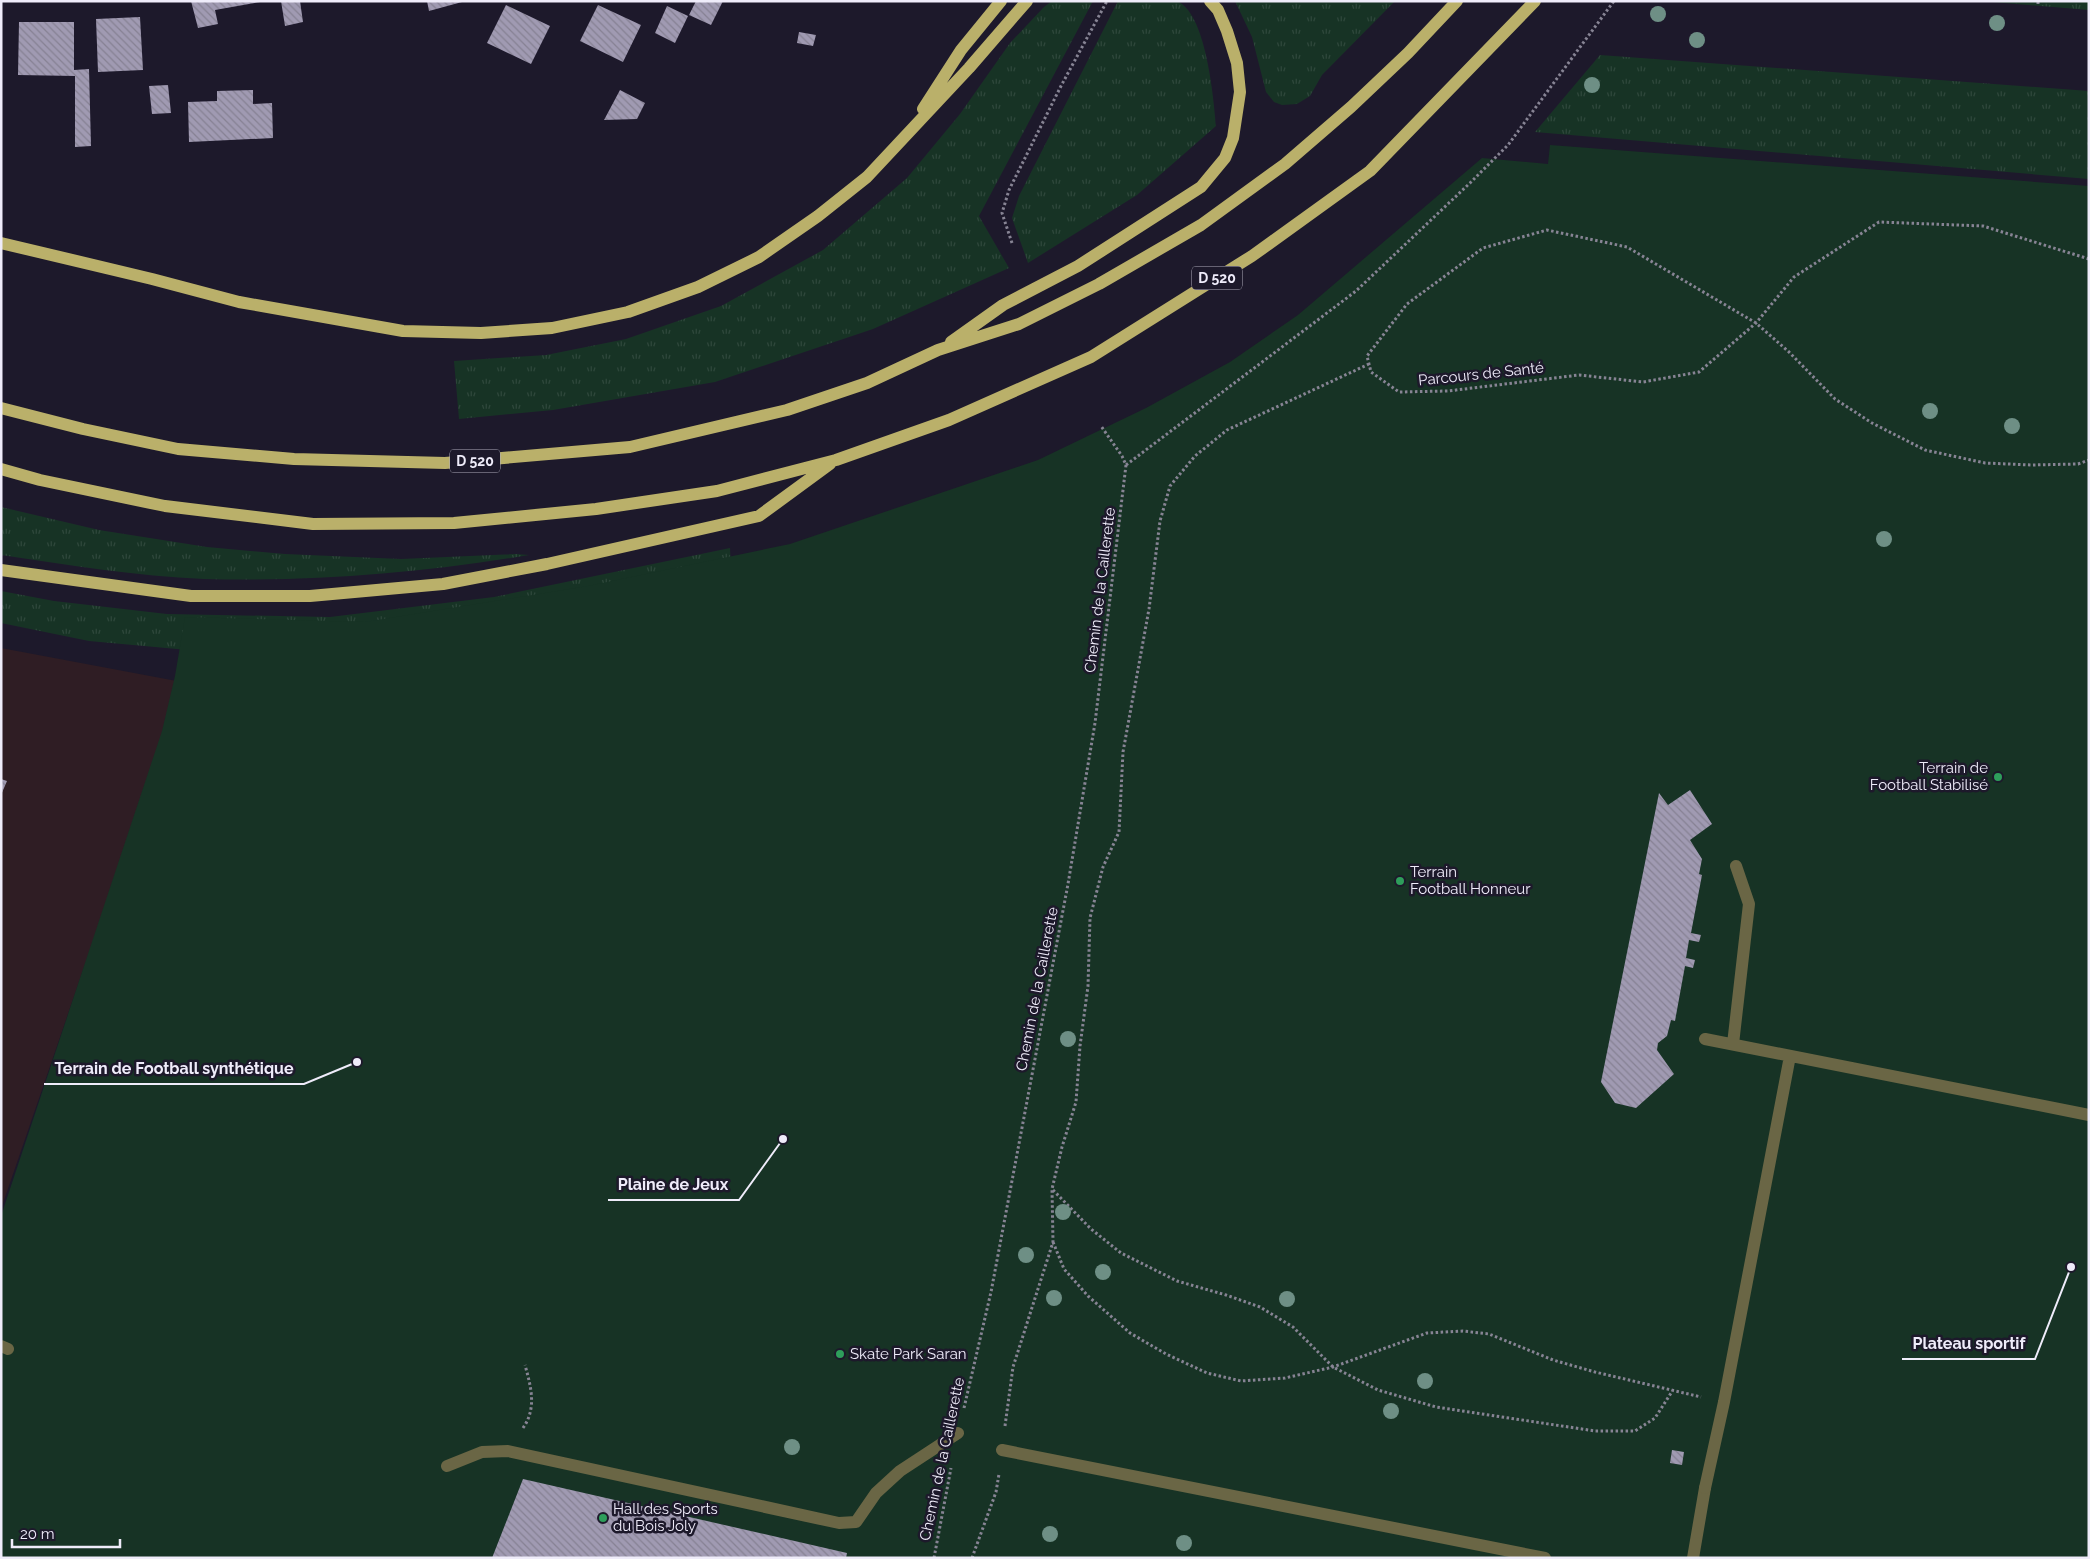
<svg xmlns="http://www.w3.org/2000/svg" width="2090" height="1559" viewBox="0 0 2090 1559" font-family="Raleway,sans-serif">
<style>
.commercial{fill:#2f1d24}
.grass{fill:url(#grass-tufts)}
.pitch{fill:#173325}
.building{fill:url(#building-back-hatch)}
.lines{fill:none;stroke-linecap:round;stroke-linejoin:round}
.path{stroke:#878494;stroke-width:3;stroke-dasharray:2.5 2.5;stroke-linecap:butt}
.service{stroke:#6a6645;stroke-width:12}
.pedestrian{stroke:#6a6645;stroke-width:12}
.primary{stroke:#bab06a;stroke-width:12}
.tree{fill:#6e8f85}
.leisure-dot{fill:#2e9e5b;stroke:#1d192b;stroke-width:2}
.labels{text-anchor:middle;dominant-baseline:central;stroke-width:5;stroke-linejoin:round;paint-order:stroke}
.shield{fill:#1d192b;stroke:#b0adbc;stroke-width:1}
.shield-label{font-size:14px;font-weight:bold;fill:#efecfa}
.street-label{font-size:15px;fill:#efecfa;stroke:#1d192b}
.poi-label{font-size:15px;fill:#efecfa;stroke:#1d192b;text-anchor:start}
.leader{fill:none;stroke:#efecfa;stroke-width:2}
.callout-dot{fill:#efecfa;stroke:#1d192b;stroke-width:2}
.callout-label{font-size:16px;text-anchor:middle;font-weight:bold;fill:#efecfa;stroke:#1d192b;stroke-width:5;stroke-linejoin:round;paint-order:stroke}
</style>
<defs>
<pattern id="grass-tufts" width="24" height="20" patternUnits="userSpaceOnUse" patternTransform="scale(1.25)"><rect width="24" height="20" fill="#173325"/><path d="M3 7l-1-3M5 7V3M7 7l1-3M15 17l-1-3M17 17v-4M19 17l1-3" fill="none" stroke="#2e473b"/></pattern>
<pattern id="building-back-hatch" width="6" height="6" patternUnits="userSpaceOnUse" patternTransform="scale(1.25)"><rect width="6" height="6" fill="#a09ab2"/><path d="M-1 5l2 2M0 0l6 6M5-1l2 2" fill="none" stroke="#868193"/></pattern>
</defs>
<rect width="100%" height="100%" fill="#1d192b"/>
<path class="commercial" d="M1 648 182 682 1 1209Z"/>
<path class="grass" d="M1052 1H1093L979 216 1009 268 873 329 715 382 553 410 459 419 454 361 546 355 626 339 721 306 823 250 907 178 960 114 1010 43 1044 7Z
M1118 1C1131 1 1166 0 1176 1 1206 10 1214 100 1216 126L1137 195 1028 263 1012 218 1019 196Z
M1235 1H1395L1322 75 1310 96 1297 104 1282 105 1274 102 1266 92 1252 37Z
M1981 1H2089V10Z
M1600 55 2089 91V179L1535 132Z
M1 507 99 530 207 547 285 554 401 559 516 554 529 555C422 573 313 582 204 579 137 576 68 565 1 555Z
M730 548 731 570 232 654 89 641 1 623V591L54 601 167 614 330 617 494 597Z"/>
<path class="pitch" d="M1550 145 2089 186V1558H1V1216L162 731 175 676 185 617 365 622 588 586 790 544 1038 460 1146 408 1230 362 1298 315 1482 158 1548 164Z"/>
<path class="building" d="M191 1H259L260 2 215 10 218 24 198 28Z
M281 1H300L303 22 285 26Z
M427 1H462V2L429 11Z
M696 1H723L711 25 689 15Z
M506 5 550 26 531 64 487 43Z
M598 5 641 25 623 62 580 41Z
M667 6 688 16 675 43 655 33Z
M140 17 143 70 98 72 96 19Z
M19 22H74V70L89 69 91 146 75 147V76L18 75Z
M799 32 816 35 813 46 797 43Z
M168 85 171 113 152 114 149 86Z
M253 90V104L272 103 273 138 189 142 188 102 217 101V91Z
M620 90 645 103 637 119 604 120Z
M1 779 7 781 1 795Z
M1690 790 1712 824 1690 840 1702 859 1699 874 1702 875 1691 933 1701 935 1699 942 1689 940 1686 958 1695 960 1693 968 1685 966 1675 1021 1671 1020 1667 1036 1658 1043 1657 1050 1674 1074 1636 1108 1615 1103 1601 1082 1659 793 1668 805Z
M1672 1450 1684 1452 1682 1465 1670 1463Z
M523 1479 847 1553 846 1558H492Z"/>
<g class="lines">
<path class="path" d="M2038 4V1
M1012 243 1002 213 1009 190 1061 86 1107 1
M2089 259 1983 226 1879 222 1794 277 1756 323 1699 372 1643 382 1579 375 1448 391 1399 392 1371 372 1367 356 1407 304 1483 248 1547 230 1627 247 1756 323 1789 352 1835 399 1872 423 1925 450 1985 463 2031 465 2078 464 2089 460
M1126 465 1356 291 1470 183 1508 145 1614 1
M1053 1190 1091 1229 1121 1253 1177 1281 1226 1295 1260 1307 1293 1327 1333 1367 1378 1390 1436 1407 1595 1431H1635L1655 1418 1673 1390
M1053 1242 1064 1269 1088 1296 1130 1333 1166 1354 1207 1373 1241 1381 1285 1378 1333 1367 1427 1333 1463 1331 1489 1334 1553 1360 1595 1372 1701 1397
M964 1408 991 1292 1068 884 1095 723 1126 465 1122 456 1101 426
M1005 1426 1013 1367 1053 1242 1052 1189 1062 1147 1076 1102 1080 1046 1088 986 1090 918 1103 867 1119 832 1123 752 1149 609 1160 521 1170 486 1195 456 1227 430 1369 364
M523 1428C537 1408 531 1387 525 1365
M934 1558 951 1468
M972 1558 996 1492 999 1474"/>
<path class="service" d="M1 1346 8 1349
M1002 1450 1545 1558
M447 1466 482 1452 508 1451 839 1523 856 1522 876 1493 900 1471 958 1433
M1693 1558 1705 1488"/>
<path class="pedestrian" d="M1705 1039 2089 1115
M1733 1044 1749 904 1736 866
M1705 1488 1724 1402 1790 1056"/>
<path class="primary" d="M923 109 961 50 1001 1
M1 243 152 279 239 302 403 331 481 333 552 328 628 312 698 287 759 257 818 216 867 177 969 68 1027 1
M951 342 1003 305 1078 266 1201 187 1225 158 1233 138 1240 92 1237 63 1227 31 1218 10 1210 1
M1 408 83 429 178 449 294 459 445 463 630 447 787 410 867 383 938 350 1019 324 1099 284 1201 225 1285 164 1351 107 1408 53 1457 1
M1 469 40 480 165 506 313 524 454 523 596 509 717 491 836 460 949 420 1091 357 1252 256 1370 171 1535 1
M1 570 191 596H310L443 584 547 564 759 516 830 464"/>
</g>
<g class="tree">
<circle cx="1658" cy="14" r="8"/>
<circle cx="1997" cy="23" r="8"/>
<circle cx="1697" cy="40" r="8"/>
<circle cx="1592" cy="85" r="8"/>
<circle cx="1930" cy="411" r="8"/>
<circle cx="2012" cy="426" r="8"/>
<circle cx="1884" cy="539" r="8"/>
<circle cx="1068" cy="1039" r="8"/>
<circle cx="1063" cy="1212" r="8"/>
<circle cx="1026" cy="1255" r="8"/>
<circle cx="1103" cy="1272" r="8"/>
<circle cx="1054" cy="1298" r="8"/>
<circle cx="1287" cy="1299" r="8"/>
<circle cx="1425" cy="1381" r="8"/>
<circle cx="1391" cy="1411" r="8"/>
<circle cx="792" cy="1447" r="8"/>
<circle cx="1050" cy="1534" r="8"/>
<circle cx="1184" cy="1543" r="8"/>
</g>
<g class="leisure-dot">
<circle cx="1998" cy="777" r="5"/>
<circle cx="1400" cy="881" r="5"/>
<circle cx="840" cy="1354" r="5"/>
<circle cx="603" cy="1518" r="5"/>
</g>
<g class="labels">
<g class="shield">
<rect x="1192" y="266.5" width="50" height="23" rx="4"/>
<rect x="450" y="449.5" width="50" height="23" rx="4"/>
</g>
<g class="shield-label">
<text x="1217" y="278">D 520</text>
<text x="475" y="461">D 520</text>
</g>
<g class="street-label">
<text transform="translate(1481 374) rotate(-6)">Parcours de Santé</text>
<text transform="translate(1100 590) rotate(-83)">Chemin de la Caillerette</text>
<text transform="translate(1037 989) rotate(-79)">Chemin de la Caillerette</text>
<text transform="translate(942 1459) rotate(-78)">Chemin de la Caillerette</text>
</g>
<g class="poi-label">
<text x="1988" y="768" text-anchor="end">Terrain de<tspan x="1988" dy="17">Football Stabilisé</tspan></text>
<text x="1410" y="872">Terrain<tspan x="1410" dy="17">Football Honneur</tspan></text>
<text x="850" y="1354">Skate Park Saran</text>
<text x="613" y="1509">Hall des Sports<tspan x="613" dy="17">du Bois Joly</tspan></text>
</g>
</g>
<path class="leader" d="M357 1062L304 1084H44M783 1139L739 1200H608M2071 1267L2035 1359H1902"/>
<g class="callout-dot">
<circle cx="357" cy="1062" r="5"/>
<circle cx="783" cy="1139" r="5"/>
<circle cx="2071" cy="1267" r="5"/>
</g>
<g class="callout-label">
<text x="174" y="1074">Terrain de Football synthétique</text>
<text x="673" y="1190">Plaine de Jeux</text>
<text x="1969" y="1349">Plateau sportif</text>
</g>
<rect width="2090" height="1559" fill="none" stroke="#efecfa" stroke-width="5"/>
<path d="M12 1539v8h108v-8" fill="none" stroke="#efecfa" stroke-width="2.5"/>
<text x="20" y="1539" font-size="15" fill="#efecfa" stroke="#1d192b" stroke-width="4" paint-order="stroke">20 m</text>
</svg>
